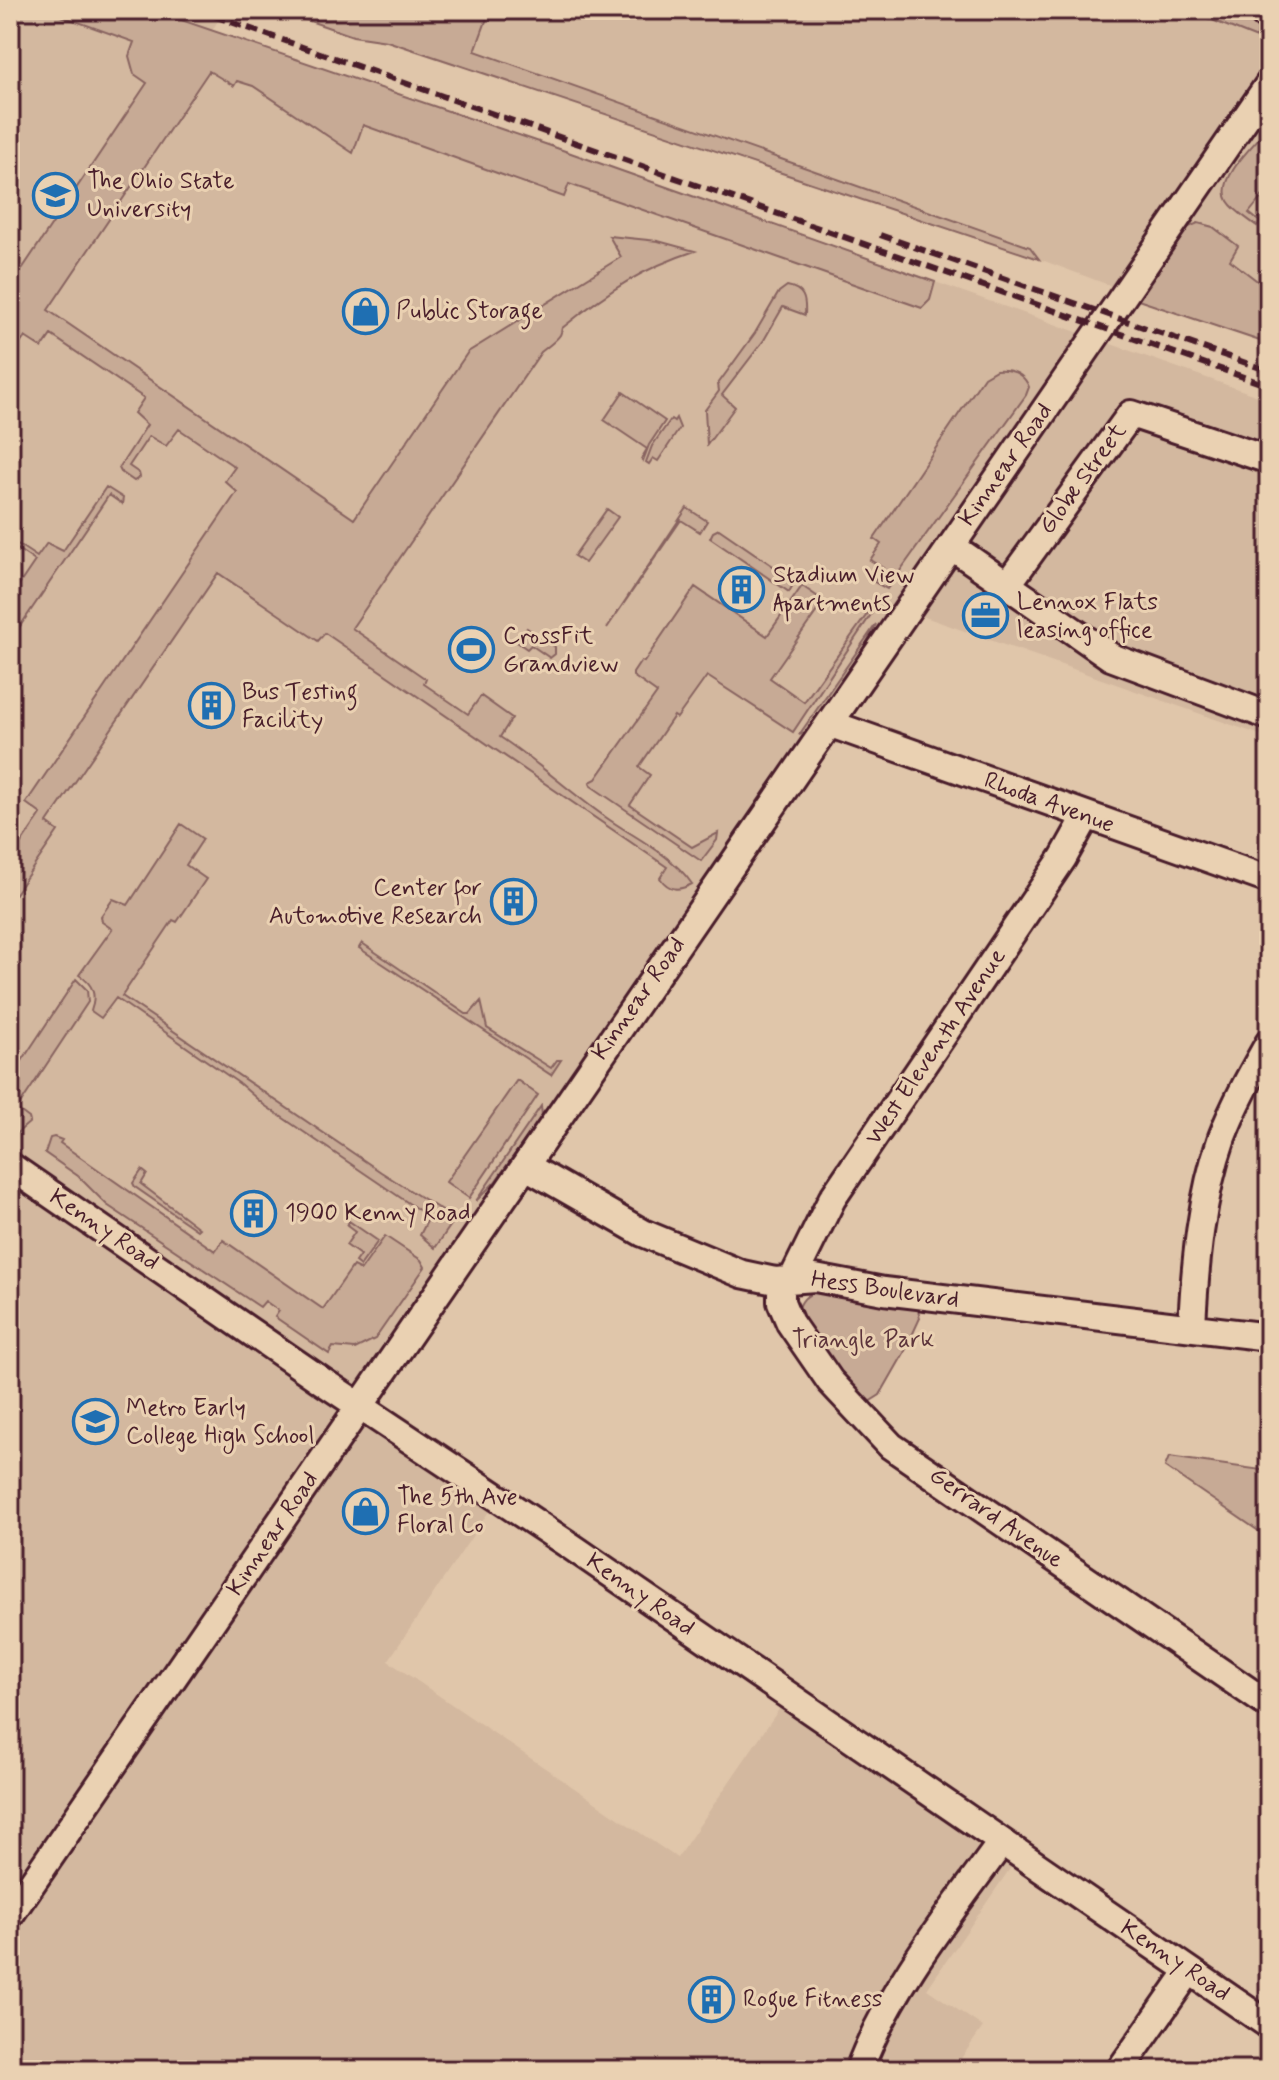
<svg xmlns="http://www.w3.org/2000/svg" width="1279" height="2080" viewBox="0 0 1279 2080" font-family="Mynerve,sans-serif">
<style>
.built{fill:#d3b89f}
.green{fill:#c7aa95;stroke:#886460;stroke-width:2}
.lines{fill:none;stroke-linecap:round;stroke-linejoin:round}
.minor-casing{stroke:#4a1f2b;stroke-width:32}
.highway-casing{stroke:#4a1f2b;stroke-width:44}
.minor{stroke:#ead1b2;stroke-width:26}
.highway{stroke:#ead1b2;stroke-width:38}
.rail{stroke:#4a1f2b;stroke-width:6;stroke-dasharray:12 6;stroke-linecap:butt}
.labels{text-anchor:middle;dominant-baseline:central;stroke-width:6;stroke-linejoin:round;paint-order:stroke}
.poi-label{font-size:24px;fill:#4a1f2b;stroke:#ead1b2;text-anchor:start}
.street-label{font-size:24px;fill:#4a1f2b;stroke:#ead1b2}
.park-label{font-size:24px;fill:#5d343b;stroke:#ead1b2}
</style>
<rect width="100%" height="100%" fill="#e0c6aa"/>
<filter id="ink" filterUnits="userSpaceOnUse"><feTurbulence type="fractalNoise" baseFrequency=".0125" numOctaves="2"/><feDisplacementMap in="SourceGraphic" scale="16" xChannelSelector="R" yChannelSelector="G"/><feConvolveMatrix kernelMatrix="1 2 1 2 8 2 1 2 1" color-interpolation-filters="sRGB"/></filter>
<g filter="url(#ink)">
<path class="built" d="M10 10H225L196 55 551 146 1269 400V738L905 610 356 1405 496 1501 388 1661 677 1858 786 1699 1018 1857 927 1989 983 2027 953 2070H10Z
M490 10H1187L1269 41V337L1125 291 1039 259 1030 247 475 51Z"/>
<path class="green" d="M45 10H152L551 146 935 282 930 300 922 308 569 184 564 197 363 125 353 153 253 86 237 81 234 86 209 71 48 310 354 519 468 352 621 257 609 236 658 241 695 251C643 268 608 291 566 325 558 331 564 327 560 335 556 341 547 347 541 352L352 628 426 679 424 684 468 714 481 696 512 718 500 737C537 761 568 791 604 816 633 837 672 854 692 884 679 891 669 891 660 878L667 867 325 633 318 641 218 573 47 823 58 831 10 901V860L41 814 26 803 237 492 225 481 235 467 179 429 166 446 149 436 129 466 139 473 140 477 134 481 121 472 119 468 147 425 134 413 144 398 51 335 42 348 25 337 10 358V287L147 83 134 74 129 56 134 42Z
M278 10H490L475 51 1030 247 1039 259 387 41 353 36Z
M1187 10H1260L1257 38Z
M1269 127V188L1249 213 1260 222 1257 226C1248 219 1234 211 1228 201 1215 179 1256 143 1269 127Z
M1198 223 1213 227 1238 246 1230 260 1269 290V344L1132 298 1182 230Z
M787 286C804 289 806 299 805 315L783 307 764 340 722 395 735 407 707 445 705 410 719 391 718 384 755 333 779 292Z
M996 370C1010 369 1023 372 1029 387L1026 395 887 589 874 582 883 568 870 560 881 544 874 539 984 377Z
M623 392 665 421 649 445 643 461 641 459 647 449 604 420Z
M676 418 680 428 658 461 653 458 649 464 646 462 652 446 671 419 674 421Z
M106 487 123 498 122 504 109 495 10 641V630L20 615 10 608V598L35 561 10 544V539L37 557 47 543 63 551Z
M687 508 707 521 700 532 681 520 607 628Z
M607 509 618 517 585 563 574 556Z
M719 529 795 581 789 592 710 538 713 532Z
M802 586 824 601 770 678 804 702 868 613H872L793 732 707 676 677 718 674 716 639 767 650 775 630 805 692 847 718 833 717 840 701 861 591 786 590 782 596 779 657 693 633 676V673L641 661 644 662 695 587 767 636Z
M876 624 865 646 807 731 799 735Z
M527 628 555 647V654L550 658 531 645 527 649 517 642Z
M181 824 203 839 186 865 206 879 177 922 173 920 122 996 381 1172 455 1219 435 1248 420 1235 429 1217 264 1105 240 1084 116 998 101 1018 91 1011C97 995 93 984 79 975L112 929 102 922 101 916 113 899 128 905Z
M362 943 466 1014H470L481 1001 487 1028 551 1068 557 1060H561L551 1075 359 948Z
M76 979 87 990 88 1002 17 1109 29 1118 30 1122 17 1133 10 1130V1079Z
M517 1080 538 1095 469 1198 446 1182Z
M541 1106 542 1116 495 1182 476 1201Z
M54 1137 62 1140 60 1143 215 1251 223 1240 323 1309 353 1266 361 1270 385 1236 421 1260 425 1267 375 1339 355 1349 333 1347 329 1354 275 1317 279 1311 265 1301 260 1307 107 1205 78 1176 45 1153 50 1138Z
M142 1170 147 1174 141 1184 199 1228 197 1230 135 1187 133 1183Z
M349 1221 378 1241 360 1266 355 1262 360 1255 346 1245 355 1232 347 1226Z
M819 1291 917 1306 920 1318 904 1353 880 1395 869 1402C839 1391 814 1340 797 1313 801 1300 805 1295 819 1291Z
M1169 1457 1269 1471V1538L1165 1467Z"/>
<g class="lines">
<defs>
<path id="minor" d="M951 546 1111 657 1269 716
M1007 585 1131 414 1269 460
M831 724 1269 880
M10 1166 322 1381 572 1547 1269 2025
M526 1166 643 1233 742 1274 775 1281 815 1278 884 1291 1269 1337
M792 1280 832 1199 1063 858 1086 817
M781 1281V1302L790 1323 830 1381 891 1446 1269 1705
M1192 1326C1195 1264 1201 1197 1222 1137 1234 1105 1252 1073 1269 1043
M10 1915 1269 84
M859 2070C889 1989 951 1912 1001 1843
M1120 2070 1189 1971"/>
<path id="highway" d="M1268 10 1269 11"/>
</defs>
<use href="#minor" class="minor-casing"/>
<use href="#highway" class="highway-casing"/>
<use href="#minor" class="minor"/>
<use href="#highway" class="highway"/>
<path class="rail" d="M197 10 1269 386
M880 235 1269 371"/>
</g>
</g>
<defs>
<symbol id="university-ring" viewBox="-11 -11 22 22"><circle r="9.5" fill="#ead1b2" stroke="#1f6fb2" stroke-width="1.5"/><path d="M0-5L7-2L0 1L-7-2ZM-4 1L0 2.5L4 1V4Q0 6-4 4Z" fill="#1f6fb2"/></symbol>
<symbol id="shop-ring" viewBox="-11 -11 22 22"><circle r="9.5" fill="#ead1b2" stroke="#1f6fb2" stroke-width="1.5"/><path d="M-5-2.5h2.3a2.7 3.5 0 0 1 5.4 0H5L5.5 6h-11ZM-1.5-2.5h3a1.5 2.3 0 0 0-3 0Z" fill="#1f6fb2"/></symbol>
<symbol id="building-ring" viewBox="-11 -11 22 22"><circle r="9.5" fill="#ead1b2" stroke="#1f6fb2" stroke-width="1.5"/><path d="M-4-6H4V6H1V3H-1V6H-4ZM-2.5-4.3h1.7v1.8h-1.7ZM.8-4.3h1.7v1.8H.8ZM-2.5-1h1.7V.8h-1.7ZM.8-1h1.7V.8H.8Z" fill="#1f6fb2"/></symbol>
<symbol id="office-ring" viewBox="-11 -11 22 22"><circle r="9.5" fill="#ead1b2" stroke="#1f6fb2" stroke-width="1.5"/><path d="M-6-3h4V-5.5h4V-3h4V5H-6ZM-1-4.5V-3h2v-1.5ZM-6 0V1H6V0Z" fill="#1f6fb2"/></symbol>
<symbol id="stadium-ring" viewBox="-11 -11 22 22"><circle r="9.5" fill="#ead1b2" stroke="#1f6fb2" stroke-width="1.5"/><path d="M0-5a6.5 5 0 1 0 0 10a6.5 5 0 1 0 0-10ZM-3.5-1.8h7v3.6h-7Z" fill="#1f6fb2"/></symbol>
<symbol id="school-ring" viewBox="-11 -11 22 22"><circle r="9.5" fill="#ead1b2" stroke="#1f6fb2" stroke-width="1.5"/><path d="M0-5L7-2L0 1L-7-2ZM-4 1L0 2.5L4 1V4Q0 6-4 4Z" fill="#1f6fb2"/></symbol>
</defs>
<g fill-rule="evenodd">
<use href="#university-ring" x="30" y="170" width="51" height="51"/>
<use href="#shop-ring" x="340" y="286" width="51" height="51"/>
<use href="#building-ring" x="716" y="564" width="51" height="51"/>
<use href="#office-ring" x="960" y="590" width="51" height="51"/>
<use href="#stadium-ring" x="446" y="624" width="51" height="51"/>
<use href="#building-ring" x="186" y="680" width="51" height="51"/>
<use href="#building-ring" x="488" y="876" width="51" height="51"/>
<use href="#building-ring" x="228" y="1188" width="51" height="51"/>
<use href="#school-ring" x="70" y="1396" width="51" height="51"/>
<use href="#shop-ring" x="340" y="1486" width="51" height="51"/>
<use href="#building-ring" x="686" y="1974" width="51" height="51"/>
</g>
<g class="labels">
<g class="poi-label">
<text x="87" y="181">The Ohio State<tspan x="87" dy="28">University</tspan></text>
<text x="396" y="311">Public Storage</text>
<text x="773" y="575">Stadium View<tspan x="773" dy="28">Apartments</tspan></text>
<text x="1017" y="602">Lennox Flats<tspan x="1017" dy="28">leasing office</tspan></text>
<text x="503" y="636">CrossFit<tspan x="503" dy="28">Grandview</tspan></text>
<text x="242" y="692">Bus Testing<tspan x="242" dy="28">Facility</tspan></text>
<text x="482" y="888" text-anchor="end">Center for<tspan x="482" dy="28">Automotive Research</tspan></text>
<text x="285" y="1213">1900 Kenny Road</text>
<text x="126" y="1408">Metro Early<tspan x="126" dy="28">College High School</tspan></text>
<text x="397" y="1497">The 5th Ave<tspan x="397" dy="28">Floral Co</tspan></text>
<text x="743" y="1999">Rogue Fitness</text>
</g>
<g class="street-label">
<text transform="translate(1006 465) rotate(-55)">Kinnear Road</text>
<text transform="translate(1083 479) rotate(-54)">Globe Street</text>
<text transform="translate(1049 803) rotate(20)">Rhoda Avenue</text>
<text transform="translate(639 999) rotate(-55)">Kinnear Road</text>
<text transform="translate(936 1047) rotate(-56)">West Eleventh Avenue</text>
<text transform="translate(104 1230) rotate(34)">Kenny Road</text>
<text transform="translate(885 1290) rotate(8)">Hess Boulevard</text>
<text transform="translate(996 1518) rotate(35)">Gerrard Avenue</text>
<text transform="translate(273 1534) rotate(-56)">Kinnear Road</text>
<text transform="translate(640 1595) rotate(35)">Kenny Road</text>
<text transform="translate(1175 1961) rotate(34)">Kenny Road</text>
</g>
<g class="park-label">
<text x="863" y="1340">Triangle Park</text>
</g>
</g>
<rect width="1279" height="2080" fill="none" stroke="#ead1b2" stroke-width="40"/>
<rect x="20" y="20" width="1239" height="2040" fill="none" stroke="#4a1f2b" stroke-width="3" filter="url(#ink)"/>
</svg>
